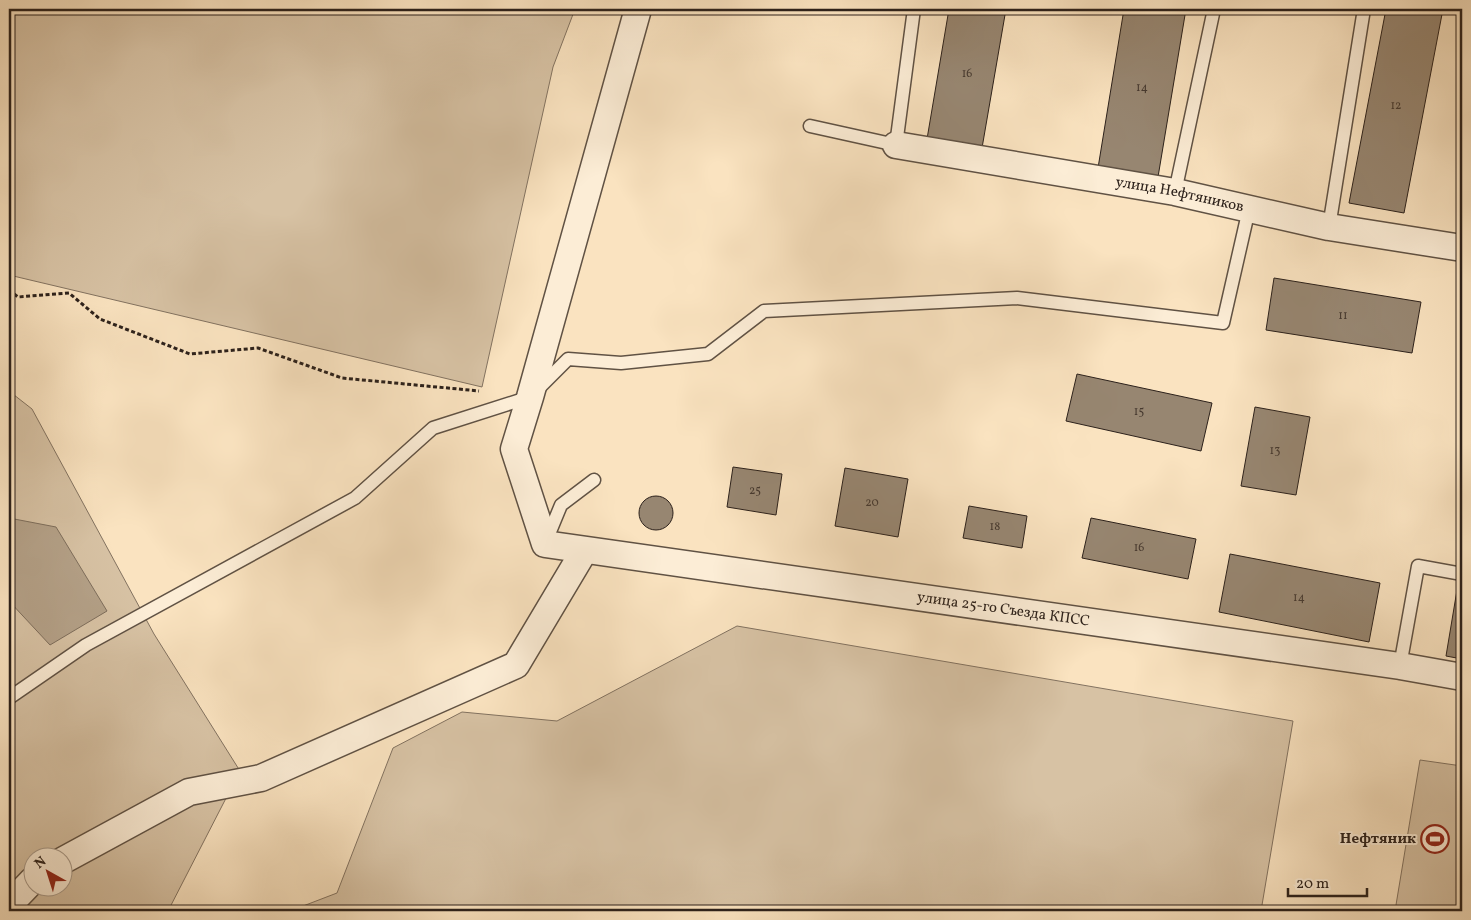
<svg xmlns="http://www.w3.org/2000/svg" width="1471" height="920" viewBox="0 0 1471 920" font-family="Vollkorn,serif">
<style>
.green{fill:#d7c2a4;stroke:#827260;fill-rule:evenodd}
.water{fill:#b4a188;stroke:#7e6e5c}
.building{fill:#978671;stroke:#2c211b}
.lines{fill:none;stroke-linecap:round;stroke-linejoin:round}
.lane-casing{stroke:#605244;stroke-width:15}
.street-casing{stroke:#605244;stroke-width:29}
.path{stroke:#2c211b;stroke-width:3;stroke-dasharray:4 2.5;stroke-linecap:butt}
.lane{stroke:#fcedd6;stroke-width:12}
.street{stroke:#fcedd6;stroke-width:26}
.labels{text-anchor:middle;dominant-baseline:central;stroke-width:4;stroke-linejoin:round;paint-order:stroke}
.number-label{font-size:12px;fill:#473a30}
.street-label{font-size:15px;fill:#2c211b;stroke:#fcedd6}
.poi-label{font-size:15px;font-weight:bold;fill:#2c211b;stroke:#fcedd6;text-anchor:end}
</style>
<rect width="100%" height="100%" fill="#fae3c0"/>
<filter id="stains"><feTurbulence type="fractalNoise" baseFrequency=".004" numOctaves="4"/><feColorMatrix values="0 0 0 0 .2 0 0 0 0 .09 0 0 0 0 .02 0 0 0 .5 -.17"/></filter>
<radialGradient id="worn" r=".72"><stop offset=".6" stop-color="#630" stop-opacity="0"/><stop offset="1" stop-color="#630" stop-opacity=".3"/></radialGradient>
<path class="green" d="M9 9H575L553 67 482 387 9 275Z
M9 391 32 409 154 634 240 771 168 911H9ZM32 858H62V888H32Z
M737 626 1293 721 1261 911H290L337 893 393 748 462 712 557 721Z
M1420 760 1462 766V911H1395Z"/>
<path class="water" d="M9 518 56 527 107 611 50 645 9 601Z"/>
<path class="building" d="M949 9H1006L982 148 927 139Z
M1124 9H1186L1158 177 1098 168Z
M1386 9H1443L1404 213 1349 203Z
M1274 278 1421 302 1412 353 1266 330Z
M1077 374 1212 403 1201 451 1066 421Z
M1255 407 1310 417 1296 495 1241 486Z
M733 467 782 474 776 515 727 507Z
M845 468 908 479 898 537 835 526Z
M639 513a17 17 0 1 1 34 0a17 17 0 1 1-34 0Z
M969 506 1027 516 1022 548 963 538Z
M1091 518 1196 539 1188 579 1082 558Z
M1230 554 1380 583 1369 642 1219 612Z
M1457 590H1462V659L1446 656Z"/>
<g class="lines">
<defs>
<path id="lane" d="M810 126 896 145 914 9
M1175 192 1214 9
M1329 227 1364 9
M547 539 561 505 594 480
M1400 666 1418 566 1462 574
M9 698 86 645 355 498 433 428 530 397 568 359 621 363 708 354 764 311 1017 298 1223 323 1249 209"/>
<g id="street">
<path id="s1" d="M638 9 530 397 514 449 545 544 1400 666 1462 677"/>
<path id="s2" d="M896 145 1175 192 1329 227 1462 248"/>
<path d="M62 861 189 792 261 778 516 665 584 551"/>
<path d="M9 905 32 881"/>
</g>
</defs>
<use href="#lane" class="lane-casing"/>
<use href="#street" class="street-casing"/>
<path class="path" d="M9 290 18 297 69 293 100 319 190 354 258 348 342 378 479 391"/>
<use href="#lane" class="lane"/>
<use href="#street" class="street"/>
</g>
<defs>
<symbol id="stadium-ring" viewBox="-11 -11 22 22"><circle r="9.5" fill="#fcedd6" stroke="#8f2418" stroke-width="1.5"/><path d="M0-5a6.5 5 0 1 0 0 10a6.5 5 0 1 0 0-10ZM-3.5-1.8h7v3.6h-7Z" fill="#8f2418"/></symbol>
</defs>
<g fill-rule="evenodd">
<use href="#stadium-ring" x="1419" y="823" width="32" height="32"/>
</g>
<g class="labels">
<g class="number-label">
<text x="967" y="74">16</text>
<text x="1142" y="88">14</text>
<text x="1396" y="106">12</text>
<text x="1343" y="316">11</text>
<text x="1139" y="412">15</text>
<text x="1275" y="451">13</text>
<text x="755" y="491">25</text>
<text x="872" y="503">20</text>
<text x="995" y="527">18</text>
<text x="1139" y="548">16</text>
<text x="1299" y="598">14</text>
</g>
<g class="street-label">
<text stroke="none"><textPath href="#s2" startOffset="288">улица Нефтяников</textPath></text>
<text stroke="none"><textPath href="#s1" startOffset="1020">улица 25-го Съезда КПСС</textPath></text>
</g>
<g class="poi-label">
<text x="1416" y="839">Нефтяник</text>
</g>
</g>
<rect width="1471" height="920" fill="none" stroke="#fae3c0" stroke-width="30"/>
<rect x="10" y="10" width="1451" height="900" fill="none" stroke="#2c211b" stroke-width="2.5"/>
<rect x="15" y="15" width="1441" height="890" fill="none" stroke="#2c211b"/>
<g transform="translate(48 872) rotate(321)"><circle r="24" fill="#fcedd6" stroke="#a99b8b"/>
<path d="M0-4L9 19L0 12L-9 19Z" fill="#8f2418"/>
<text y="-8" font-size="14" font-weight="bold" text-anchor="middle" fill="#2c211b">N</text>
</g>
<path d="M1288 888v8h79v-8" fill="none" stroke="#2c211b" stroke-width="2.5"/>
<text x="1296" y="888" font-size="15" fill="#2c211b" stroke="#fcedd6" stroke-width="4" paint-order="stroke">20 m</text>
<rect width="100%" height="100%" filter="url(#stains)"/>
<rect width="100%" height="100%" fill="url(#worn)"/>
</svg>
